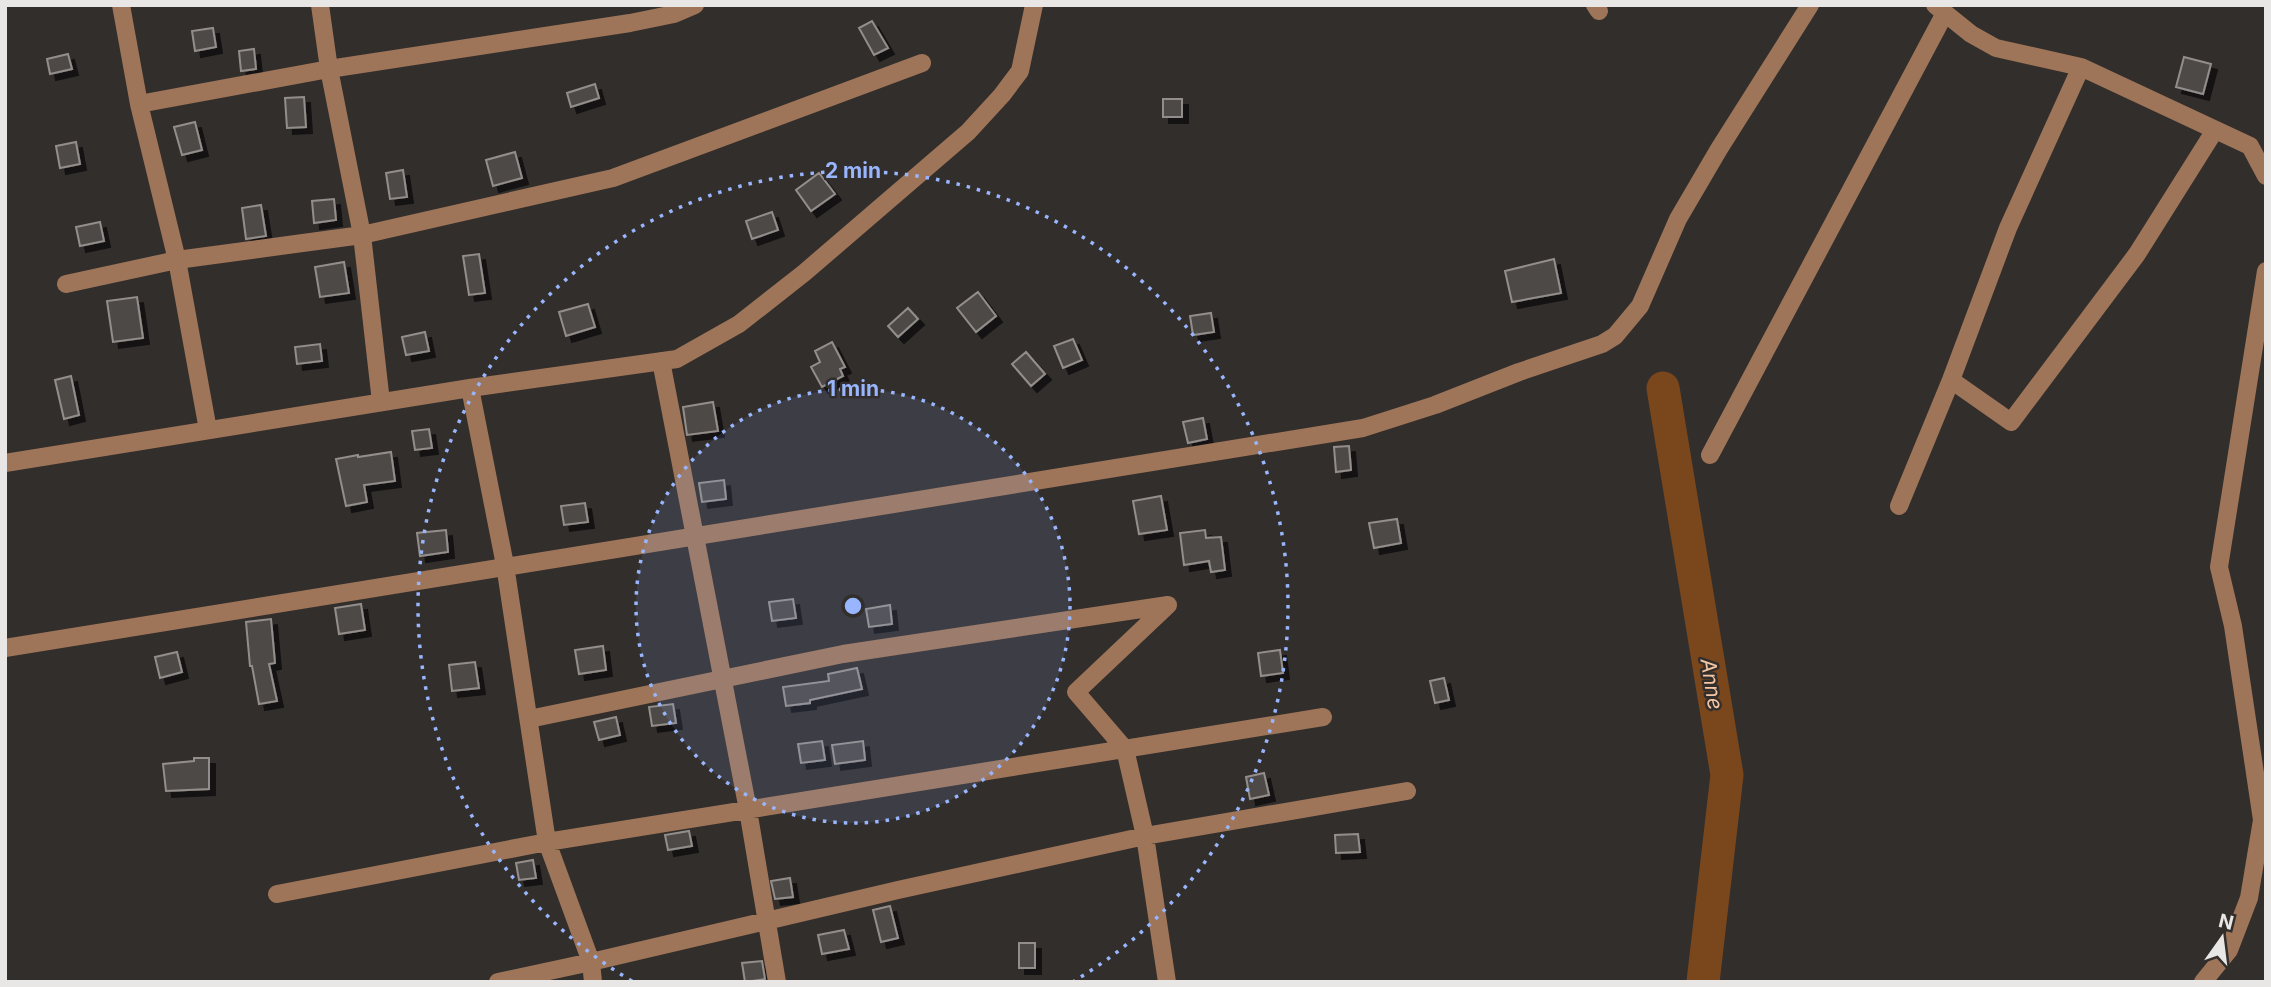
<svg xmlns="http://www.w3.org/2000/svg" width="2271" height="987" viewBox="0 0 2271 987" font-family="Inter,sans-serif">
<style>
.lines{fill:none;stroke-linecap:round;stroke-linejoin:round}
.river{stroke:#7a471d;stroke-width:33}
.building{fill:#4e4a47;stroke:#938e8b;stroke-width:2;filter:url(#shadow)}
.minor{stroke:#9e7558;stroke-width:18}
.ring{fill:none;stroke:#98b5fd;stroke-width:3.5;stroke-dasharray:3.5 7}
.labels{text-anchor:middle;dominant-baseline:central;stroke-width:5;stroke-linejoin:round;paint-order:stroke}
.water-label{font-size:21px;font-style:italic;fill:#f6c5a3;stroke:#322e2c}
.centre{fill:#98b5fd;stroke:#322e2c;stroke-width:3.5}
.ring-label{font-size:21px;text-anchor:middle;font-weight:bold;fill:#98b5fd;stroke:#322e2c;stroke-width:5;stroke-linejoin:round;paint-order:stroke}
</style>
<defs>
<filter id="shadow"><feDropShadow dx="6" dy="6" stdDeviation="0" flood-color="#0009"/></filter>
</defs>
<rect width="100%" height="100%" fill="#322e2c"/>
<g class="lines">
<path class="river" d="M1663 388 1727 775 1703 982"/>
</g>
<path class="building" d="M872 21 888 48 874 55 859 28Z
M213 28 216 47 195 51 192 31Z
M254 49 256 69 241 71 239 51Z
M68 54 72 69 50 74 47 59Z
M2184 57 2211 64 2203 94 2176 87Z
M595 84 599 98 571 107 567 93Z
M304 97 306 127 287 128 285 98Z
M1163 99H1182V117H1163Z
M195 122 202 150 182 155 174 127Z
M76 142 80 164 60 168 56 146Z
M515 152 522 178 493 186 486 160Z
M403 170 407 197 390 199 386 173Z
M819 173 835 194 811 211 796 190Z
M334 199 336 220 314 223 312 201Z
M261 205 266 236 246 239 242 208Z
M772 212 778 230 752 239 746 221Z
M100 222 104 241 80 246 76 227Z
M479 254 485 293 469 295 463 256Z
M1554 259 1561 293 1512 302 1505 271Z
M344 262 349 293 320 297 315 267Z
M978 292 996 316 976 332 957 308Z
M137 297 143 338 113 342 107 301Z
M588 304 595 327 566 336 559 312Z
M908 308 918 319 898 337 888 326Z
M1211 313 1214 332 1193 335 1190 316Z
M425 332 429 351 406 355 402 337Z
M1073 339 1082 360 1063 368 1054 346Z
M832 342 845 367 840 369 843 376 822 387 811 367 820 362 815 351Z
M320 344 322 361 297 364 295 347Z
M1026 352 1045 374 1031 386 1012 364Z
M71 376 79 415 64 419 55 380Z
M713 402 718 431 687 435 683 407Z
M1203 418 1207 439 1188 443 1183 422Z
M429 429 432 448 415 450 412 431Z
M1349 446 1351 470 1336 472 1334 447Z
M391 452 395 481 364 485 367 502 346 506 336 459 358 455V457Z
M724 480 726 499 702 502 699 483Z
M1161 496 1167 530 1139 534 1133 501Z
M585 503 588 522 564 525 561 506Z
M1397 519 1401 543 1374 548 1369 523Z
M446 530 448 552 420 556 417 533Z
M1205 530 1206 538 1221 537 1225 570 1211 572 1209 561 1184 565 1180 533Z
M793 599 796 618 772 621 769 602Z
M361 604 365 630 339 634 335 608Z
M890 605 892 624 869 627 866 609Z
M271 619 275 663 269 664 277 701 259 704 252 666H250L246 622Z
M603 646 606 670 579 674 575 650Z
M1280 650 1283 673 1261 676 1258 653Z
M177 652 182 672 160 678 155 657Z
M475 662 479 688 452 691 449 665Z
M857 668 862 689 810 700V703L786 706 783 687 829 681 828 674Z
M1444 678 1449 700 1435 703 1430 681Z
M673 704 676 723 652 726 649 707Z
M616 717 620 735 599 740 594 722Z
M822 741 825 760 801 763 798 744Z
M863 741 865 760 835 764 832 745Z
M194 758H209V789L166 791 163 764 194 761Z
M1264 773 1269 795 1250 799 1246 777Z
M689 831 692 846 668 850 665 835Z
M1358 834 1360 852 1336 853 1335 835Z
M533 860 536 878 519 880 516 863Z
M790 878 793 897 775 899 771 881Z
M890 906 898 938 881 942 873 910Z
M844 930 849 949 822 954 818 935Z
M1019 943H1035V968H1019Z
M762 961 765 979 745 982 742 963Z"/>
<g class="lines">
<path class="minor" d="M121 5 139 104 177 260 208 430
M320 5 329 69 362 235 381 402
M1595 5 1599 11
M1935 5 1971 34 1996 48 2081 67 2250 146 2266 176
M139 104 329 69 630 23 674 14 695 5
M66 284 177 260 362 235 613 178 922 63
M661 361 748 810 777 982
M1951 380 2011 422 2137 254 2215 130
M470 388 505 565 547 842 591 962 593 982
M1710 455 1945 13
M5 463 470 388 677 359 739 324 804 273 968 132 1002 95 1020 71 1034 5
M1899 506 1951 380 2008 228 2081 67
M5 648 1363 428 1435 405 1519 372 1602 344 1615 336 1640 306 1678 219 1719 149 1810 5
M529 719 843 654 1168 605
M277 894 547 842 1323 717
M498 982 591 962 898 890 1145 836 1407 791
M1167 982 1145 836 1125 749 1076 692 1168 605
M2203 982 2229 950 2249 898 2262 820 2233 626 2219 567 2266 271"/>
</g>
<circle cx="853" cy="606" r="217" fill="#98b5fd" fill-opacity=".12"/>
<g class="ring">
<circle cx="853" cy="606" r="217"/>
<path d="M632 981A435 435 0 1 1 1074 981"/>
</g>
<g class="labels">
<g class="water-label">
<text transform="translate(1712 684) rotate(81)">Anne</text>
</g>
</g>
<circle cx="853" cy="606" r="10" class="centre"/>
<g class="ring-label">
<text x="853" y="178">2 min</text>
<text x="853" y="396">1 min</text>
</g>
<rect width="2271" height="987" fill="none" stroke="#e9e7e5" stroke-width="14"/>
<g transform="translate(2222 938) rotate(14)" stroke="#322e2c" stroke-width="5" paint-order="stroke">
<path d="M0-5L12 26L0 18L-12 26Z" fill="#e9e7e5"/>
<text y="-10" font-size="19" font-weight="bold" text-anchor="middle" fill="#e9e7e5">N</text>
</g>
</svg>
